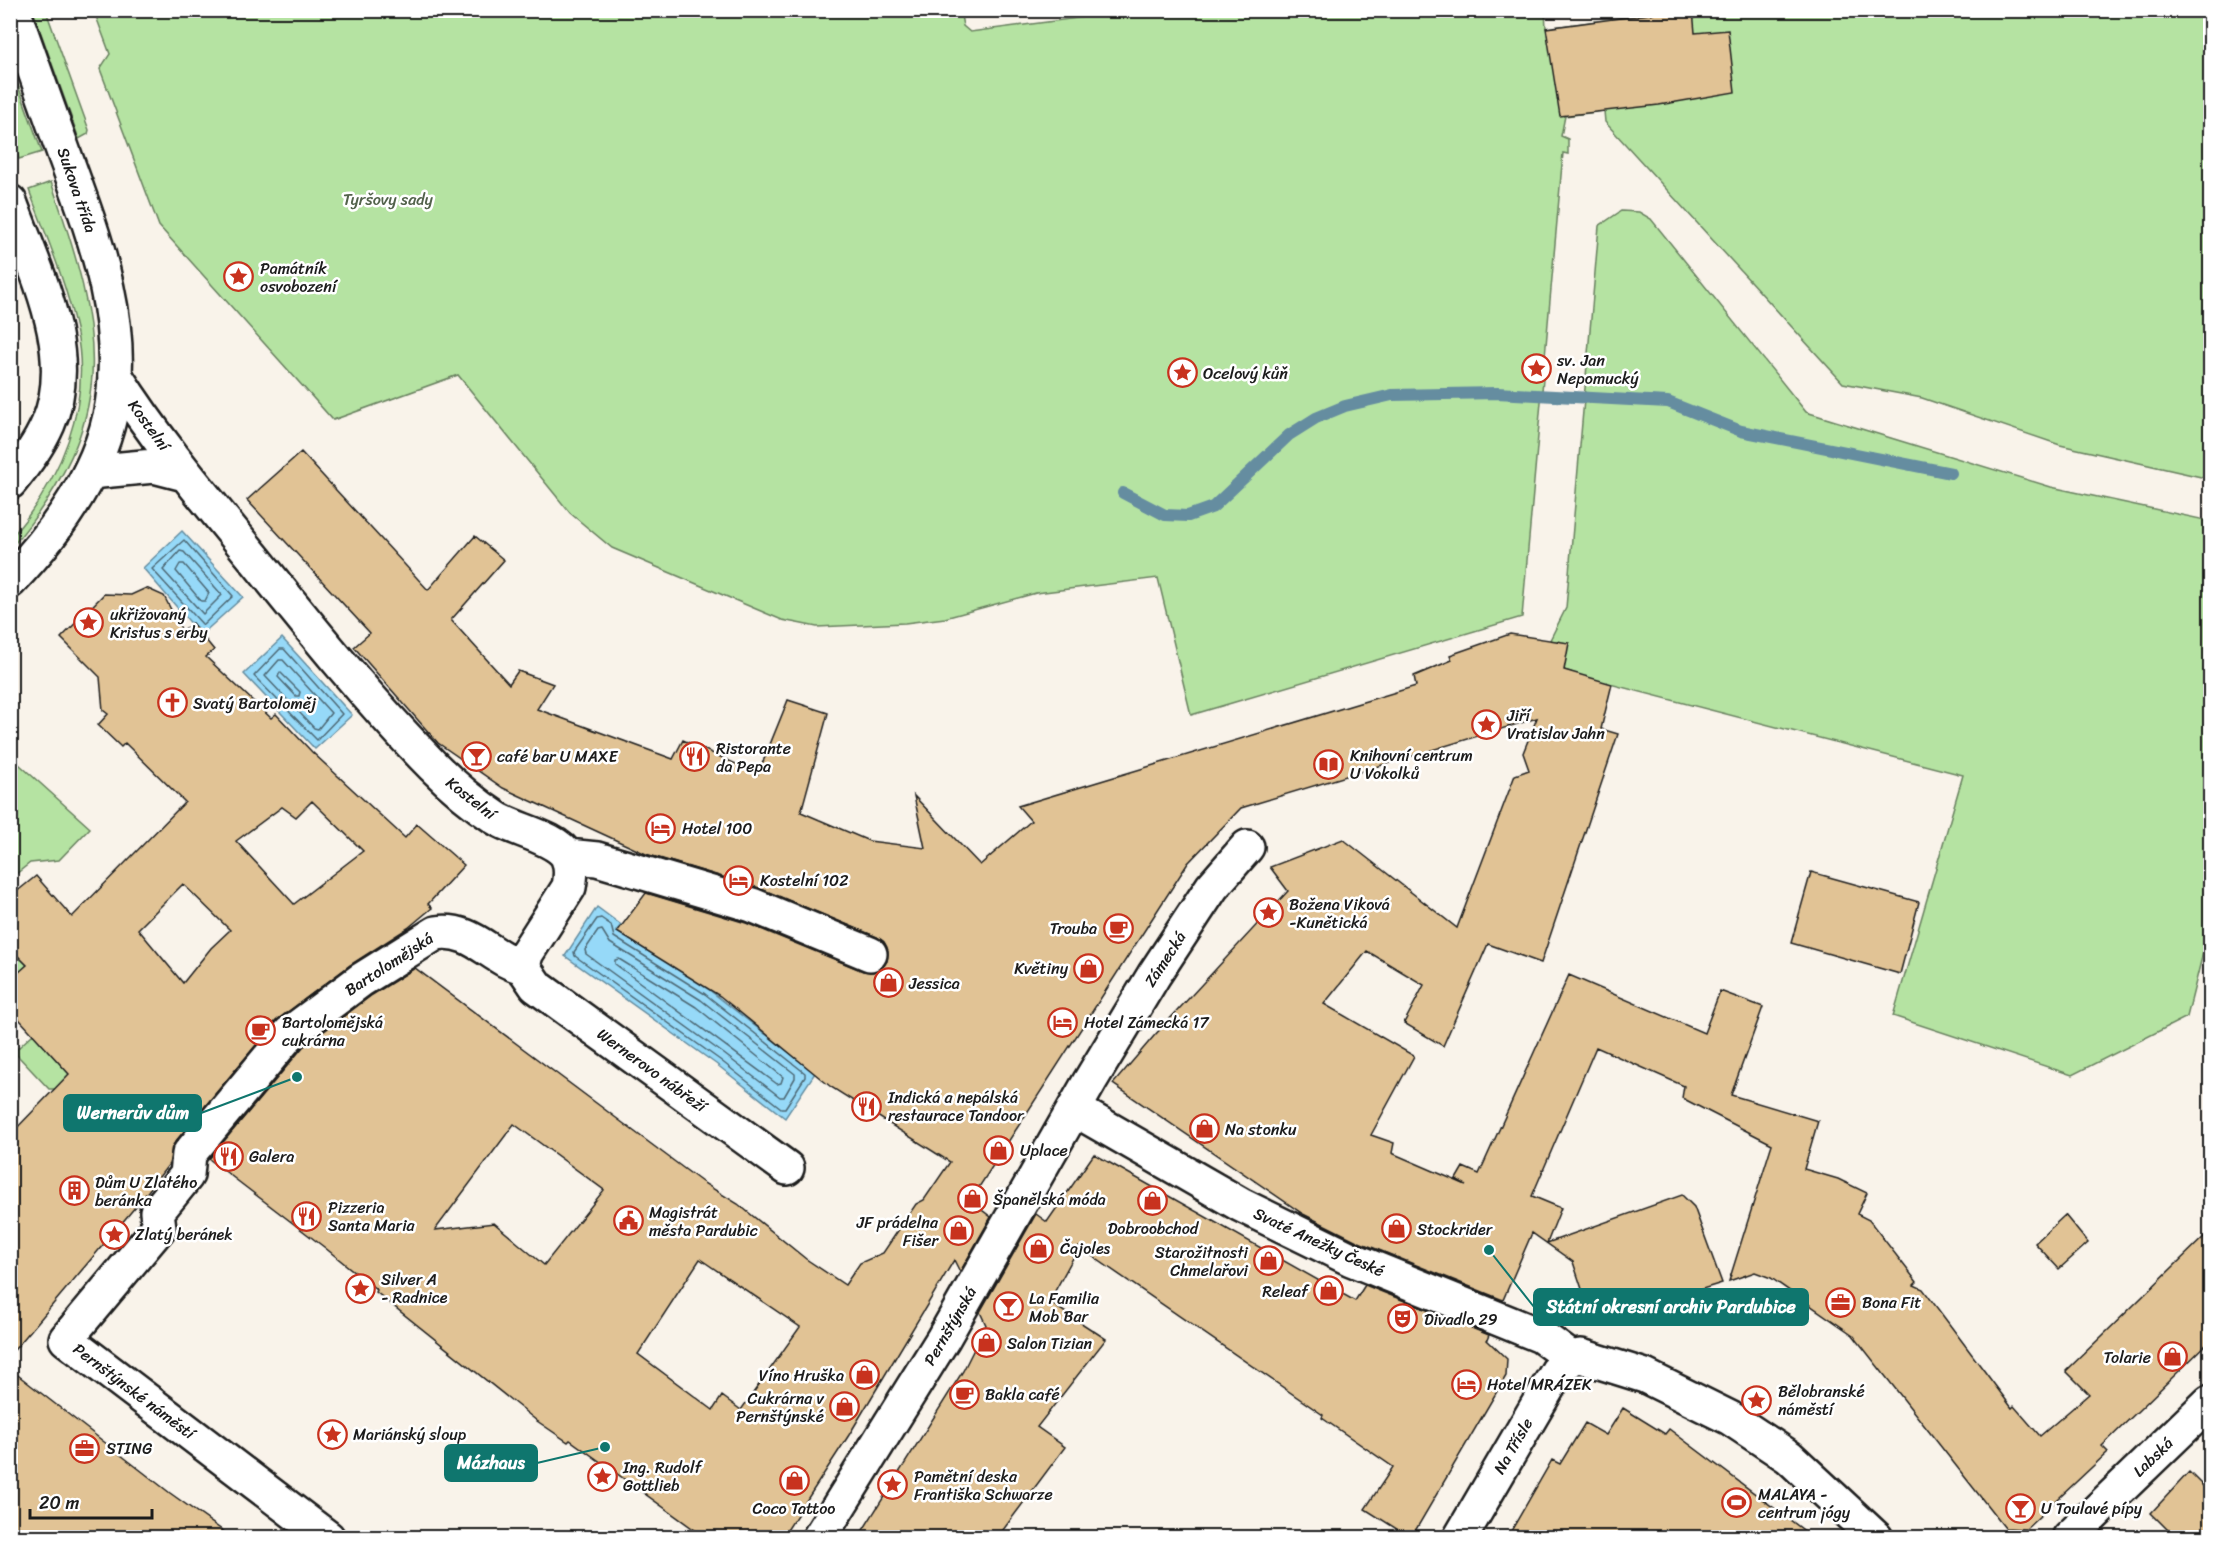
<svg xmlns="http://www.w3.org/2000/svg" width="2221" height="1548" viewBox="0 0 2221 1548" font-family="Sriracha,sans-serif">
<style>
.green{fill:#b5e3a2;stroke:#68805f;stroke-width:1.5}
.water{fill:#96d9f8;stroke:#658da0;stroke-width:1.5}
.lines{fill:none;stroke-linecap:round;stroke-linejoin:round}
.shore{stroke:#4d6874;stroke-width:1.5}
.stream{stroke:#658da0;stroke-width:12}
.building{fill:#e1c395;stroke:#1c1c1c;stroke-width:1.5;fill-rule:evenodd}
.minor-casing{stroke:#1c1c1c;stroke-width:38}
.tertiary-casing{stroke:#1c1c1c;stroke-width:38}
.minor{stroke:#fff;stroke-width:33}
.tertiary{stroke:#fff;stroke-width:33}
.labels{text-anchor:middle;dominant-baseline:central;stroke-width:5;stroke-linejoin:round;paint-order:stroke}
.street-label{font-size:16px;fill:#1c1c1c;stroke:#fff}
.park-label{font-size:16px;fill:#52624b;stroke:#fff}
.poi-label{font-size:16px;fill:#1c1c1c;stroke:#fff;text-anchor:start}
.leader{fill:none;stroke:#0f766e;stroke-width:2}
.callout-dot{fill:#0f766e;stroke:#fff;stroke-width:2}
.callout{fill:#0f766e;stroke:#0f766e;stroke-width:2}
.callout-label{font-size:18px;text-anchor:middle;font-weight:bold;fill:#fff}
</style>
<rect width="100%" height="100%" fill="#f9f3ea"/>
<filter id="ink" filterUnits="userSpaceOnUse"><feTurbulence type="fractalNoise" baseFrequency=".0167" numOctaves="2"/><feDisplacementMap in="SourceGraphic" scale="12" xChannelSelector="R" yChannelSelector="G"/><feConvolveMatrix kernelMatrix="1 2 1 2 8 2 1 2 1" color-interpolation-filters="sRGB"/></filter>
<g filter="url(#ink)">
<path class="green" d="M960 10 963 26 970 32 1138 10H1545L1546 28 1657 13V10L2210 11V479L2060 445 1922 398 1843 383 1605 122 1604 111 1565 116 1561 136 1568 139V154L1563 153 1522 617 1191 715 1158 578 1036 593 945 618 905 623 817 627 782 620 612 548 570 513 458 375 333 420 159 226 100 69 110 54 94 11Z
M33 11H46L89 130 88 134 79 139Z
M11 66 42 152 19 159 11 134Z
M51 182C104 334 121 417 11 548V538C60 480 93 406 76 329 66 282 46 235 29 190Z
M1621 211 1639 212 1651 219 1806 412 2051 487 2210 521V925L2187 1017 2072 1075 1893 1016 1963 775 1571 674V672L1564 670 1568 643 1550 640 1566 608 1599 226Z
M10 756 90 828 59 860 30 863 11 878Z
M10 949 27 965 11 980Z
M33 1034 71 1076 57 1089H49L17 1055V1049Z"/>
<path class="water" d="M182 531 243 597 201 635 143 568Z
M282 638 352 715 315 749 244 674Z
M597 907 621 925 616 931 708 989 815 1073 785 1118 716 1064 565 956Z"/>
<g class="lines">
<path class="shore" d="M184 540 233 596 203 625 152 569Z
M180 551 184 552 222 595 203 614 163 570Z
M180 564H184L209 593 205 601H201L176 571Z
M280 649H284L342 714 317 740 254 676Z
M279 660H283L331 713 318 729 314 728 265 676Z
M280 672 300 692 299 696H296L278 677Z
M601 918 611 925 614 937 705 994 805 1073V1077L785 1108H781L720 1060 575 956 574 952 597 919Z
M602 930 610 943 701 1000 795 1074V1078L784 1097H780L724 1054 586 954 585 950 598 931Z
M619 959 696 1007 783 1077 781 1083 777 1084 615 964V960Z"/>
<path class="stream" d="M1123 493 1165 515 1188 516 1213 507 1289 435 1316 418 1345 406 1392 395 1497 393 1668 402 1741 431 1951 473"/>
</g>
<path class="building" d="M1657 10H1693L1695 33 1728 30 1735 92 1659 105 1560 116 1546 28 1658 13Z
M301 452 428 590 475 536 504 560 451 620 509 684 518 671 553 684 537 709 673 759 683 740 758 774 788 700 828 713 801 812 869 841 925 848 914 796 980 865 1031 821 1018 806 1416 686 1414 676 1452 660 1450 655 1510 634 1569 643 1564 670 1612 684 1601 729 1618 734 1541 963 1488 944 1443 1046 1404 1023 1424 985 1367 951 1324 1004 1414 1056 1371 1135 1394 1143 1392 1153 1466 1185 1456 1179 1463 1167 1479 1174 1569 975 1704 1033 1720 991 1763 1007 1731 1095 1818 1121 1804 1169 1838 1179 1867 1193 1857 1214 1869 1220 1917 1282 1914 1285 1923 1289 2012 1408 2014 1406 2040 1436 2089 1394 2066 1371 2211 1230V1340L2102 1446 2108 1452 2026 1529 2005 1528 1853 1335 1771 1278 1755 1272 1729 1281 1772 1144 1682 1098 1684 1086 1596 1047 1532 1196 1561 1208 1547 1243 1682 1195 1694 1207 1722 1283 1605 1319 1591 1316 1573 1262 1532 1233 1503 1300 1359 1242 1303 1214 1113 1084 1154 1036 1288 891 1270 867 1343 839 1457 928 1515 775 1529 770 1523 753 1537 718 1241 808 1188 863 970 1201 991 1217 960 1272 954 1260 849 1435 782 1538H706L570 1440 568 1442 537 1421 376 1292 377 1290 324 1247 209 1159 303 1047 372 995 415 968 702 1182 738 1204 806 1259 845 1285 860 1263 883 1253 916 1204 924 1200 950 1162 831 1087 720 996 617 932 646 893 746 923 863 971 873 972 882 968 887 961 888 951 884 942 877 937 759 888 646 854 503 788 438 743 354 647 370 633 247 500ZM514 1124 604 1190 544 1265 494 1223 435 1230ZM700 1259 800 1327 741 1410 722 1396 713 1410 638 1354Z
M146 588 164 596 182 631 192 623 214 650 206 657 271 718 276 714 312 752 405 838 417 824 464 865 428 904 432 908 408 928 350 965 276 1021 175 1142 169 1164 142 1199 10 1355V1135L69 1074 10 1009V980L27 965 10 948V897L36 876 72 917 185 802 125 743 121 747 98 725 108 714 103 710 100 677 61 638 104 594 131 595ZM312 801 363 851 294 904 236 841 282 807 296 817ZM183 884 230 930 211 948 183 983 138 929Z
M1811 872 1919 902 1900 974 1791 943Z
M1094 1154 1355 1301 1365 1285 1489 1335 1487 1340 1507 1359 1506 1376 1411 1538 1365 1509 1393 1467 1322 1418 1323 1415 1079 1247 1049 1302 1106 1339 1037 1427 1065 1447 997 1538H858L963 1371 986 1325 980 1312 1036 1214 1047 1222Z
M2065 1215 2088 1243 2059 1269 2035 1243Z
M10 1369 170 1493 233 1538H10Z
M1623 1408 1665 1434 1669 1429 1814 1538H1507L1552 1460 1560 1464 1585 1423 1606 1435Z
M2189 1472 2211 1494V1538H2176L2151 1513Z"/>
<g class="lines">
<defs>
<path id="minor" d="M115 375C156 440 206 499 255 559 312 630 369 701 433 766 452 785 473 803 496 818 514 830 556 837 567 856 572 866 571 876 569 887L526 954 523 967
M90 472 154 466 185 474
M567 856 597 859 752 905 870 954
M523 967 536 986 787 1168
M1074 1109 1241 1205 1351 1259 1541 1336 1571 1358
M328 1538 66 1339 159 1228 157 1212 187 1175 189 1154 290 1033 361 980 436 933C473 927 491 959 523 967
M819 1538 943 1339 1090 1081 1154 975 1212 887 1247 847
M1460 1538 1557 1372 1571 1358 1581 1356 1645 1376 1730 1418 1789 1457 1876 1538
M2069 1538 2210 1402"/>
<path id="tertiary" d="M10 202C34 269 79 353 48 424 39 445 25 464 10 482
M10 581C54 535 96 479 110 416 129 326 95 238 65 156 48 107 30 59 13 10"/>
</defs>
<use href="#minor" class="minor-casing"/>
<use href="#tertiary" class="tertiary-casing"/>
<use href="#minor" class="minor"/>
<use href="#tertiary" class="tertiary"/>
</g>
</g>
<defs>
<symbol id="sight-ring" viewBox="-11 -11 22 22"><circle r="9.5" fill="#fff" stroke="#c8321e" stroke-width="1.5"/><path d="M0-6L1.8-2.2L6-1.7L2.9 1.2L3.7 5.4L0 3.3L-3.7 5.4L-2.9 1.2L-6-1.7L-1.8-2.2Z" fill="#c8321e"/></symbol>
<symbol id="church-ring" viewBox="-11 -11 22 22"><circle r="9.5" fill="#fff" stroke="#c8321e" stroke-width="1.5"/><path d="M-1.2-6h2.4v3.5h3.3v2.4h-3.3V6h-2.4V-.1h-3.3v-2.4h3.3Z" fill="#c8321e"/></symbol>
<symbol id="bar-ring" viewBox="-11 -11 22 22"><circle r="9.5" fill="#fff" stroke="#c8321e" stroke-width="1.5"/><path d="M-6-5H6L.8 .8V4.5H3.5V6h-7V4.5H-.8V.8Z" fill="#c8321e"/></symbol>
<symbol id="restaurant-ring" viewBox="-11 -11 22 22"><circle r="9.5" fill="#fff" stroke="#c8321e" stroke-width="1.5"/><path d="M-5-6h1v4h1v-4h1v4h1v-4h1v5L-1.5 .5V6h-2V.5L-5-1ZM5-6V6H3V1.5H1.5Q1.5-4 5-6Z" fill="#c8321e"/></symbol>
<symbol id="library-ring" viewBox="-11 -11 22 22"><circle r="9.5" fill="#fff" stroke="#c8321e" stroke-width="1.5"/><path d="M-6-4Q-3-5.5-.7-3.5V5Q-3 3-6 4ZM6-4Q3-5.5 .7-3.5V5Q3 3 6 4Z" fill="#c8321e"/></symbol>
<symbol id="hotel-ring" viewBox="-11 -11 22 22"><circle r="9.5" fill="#fff" stroke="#c8321e" stroke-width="1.5"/><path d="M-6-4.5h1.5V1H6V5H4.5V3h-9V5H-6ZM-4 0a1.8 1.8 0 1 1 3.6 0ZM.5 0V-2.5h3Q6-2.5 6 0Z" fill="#c8321e"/></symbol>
<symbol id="cafe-ring" viewBox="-11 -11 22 22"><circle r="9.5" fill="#fff" stroke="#c8321e" stroke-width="1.5"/><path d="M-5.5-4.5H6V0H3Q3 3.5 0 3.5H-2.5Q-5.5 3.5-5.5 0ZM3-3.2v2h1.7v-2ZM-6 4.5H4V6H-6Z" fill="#c8321e"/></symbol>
<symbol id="shop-ring" viewBox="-11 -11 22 22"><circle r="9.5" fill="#fff" stroke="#c8321e" stroke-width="1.5"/><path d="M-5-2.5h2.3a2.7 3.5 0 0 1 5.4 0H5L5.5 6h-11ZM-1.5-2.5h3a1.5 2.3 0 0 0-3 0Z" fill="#c8321e"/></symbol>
<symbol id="building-ring" viewBox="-11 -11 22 22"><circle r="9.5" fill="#fff" stroke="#c8321e" stroke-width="1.5"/><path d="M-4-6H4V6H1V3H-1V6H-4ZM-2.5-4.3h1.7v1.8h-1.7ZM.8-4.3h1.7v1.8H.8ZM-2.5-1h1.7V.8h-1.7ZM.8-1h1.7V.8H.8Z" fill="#c8321e"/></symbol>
<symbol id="civic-ring" viewBox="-11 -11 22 22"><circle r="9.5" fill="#fff" stroke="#c8321e" stroke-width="1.5"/><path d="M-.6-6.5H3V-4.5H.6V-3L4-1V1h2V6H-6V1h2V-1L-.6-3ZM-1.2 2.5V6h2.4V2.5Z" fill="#c8321e"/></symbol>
<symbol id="office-ring" viewBox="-11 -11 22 22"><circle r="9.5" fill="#fff" stroke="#c8321e" stroke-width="1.5"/><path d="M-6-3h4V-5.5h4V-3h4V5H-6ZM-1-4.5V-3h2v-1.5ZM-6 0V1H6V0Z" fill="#c8321e"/></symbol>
<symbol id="theatre-ring" viewBox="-11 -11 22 22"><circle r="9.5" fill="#fff" stroke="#c8321e" stroke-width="1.5"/><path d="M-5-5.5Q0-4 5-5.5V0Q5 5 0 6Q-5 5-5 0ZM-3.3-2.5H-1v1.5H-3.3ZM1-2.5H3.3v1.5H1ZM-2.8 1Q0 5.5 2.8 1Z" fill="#c8321e"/></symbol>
<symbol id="stadium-ring" viewBox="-11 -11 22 22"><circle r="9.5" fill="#fff" stroke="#c8321e" stroke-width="1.5"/><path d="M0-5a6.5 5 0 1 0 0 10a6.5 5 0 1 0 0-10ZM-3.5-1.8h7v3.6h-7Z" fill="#c8321e"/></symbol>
</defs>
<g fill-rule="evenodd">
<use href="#sight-ring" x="222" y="260" width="33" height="33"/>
<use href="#sight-ring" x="1520" y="352" width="33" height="33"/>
<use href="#sight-ring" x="1166" y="356" width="33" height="33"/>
<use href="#sight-ring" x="72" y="606" width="33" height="33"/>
<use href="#church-ring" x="156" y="686" width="33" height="33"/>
<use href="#sight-ring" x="1470" y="708" width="33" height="33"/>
<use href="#bar-ring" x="460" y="740" width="33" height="33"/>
<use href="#restaurant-ring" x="678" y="740" width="33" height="33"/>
<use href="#library-ring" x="1312" y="748" width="33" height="33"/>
<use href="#hotel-ring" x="644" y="812" width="33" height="33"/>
<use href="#hotel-ring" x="722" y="864" width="33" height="33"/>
<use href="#sight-ring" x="1252" y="896" width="33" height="33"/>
<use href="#cafe-ring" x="1102" y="912" width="33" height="33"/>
<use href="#shop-ring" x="1072" y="952" width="33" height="33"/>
<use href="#shop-ring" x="872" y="966" width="33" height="33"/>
<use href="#hotel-ring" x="1046" y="1006" width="33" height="33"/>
<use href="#cafe-ring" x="244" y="1014" width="33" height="33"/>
<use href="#restaurant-ring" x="850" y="1090" width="33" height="33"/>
<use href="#shop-ring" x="1188" y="1112" width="33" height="33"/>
<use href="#shop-ring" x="982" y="1134" width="33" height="33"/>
<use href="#restaurant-ring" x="212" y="1140" width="33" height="33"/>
<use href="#building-ring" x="58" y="1174" width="33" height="33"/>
<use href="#shop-ring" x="956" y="1182" width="33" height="33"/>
<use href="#shop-ring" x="1136" y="1184" width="33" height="33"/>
<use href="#restaurant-ring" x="290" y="1200" width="33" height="33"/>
<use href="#civic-ring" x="612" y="1204" width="33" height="33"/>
<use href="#shop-ring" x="1380" y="1212" width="33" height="33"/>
<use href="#shop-ring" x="942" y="1214" width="33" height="33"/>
<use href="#sight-ring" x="98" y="1218" width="33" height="33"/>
<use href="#shop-ring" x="1022" y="1232" width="33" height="33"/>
<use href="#shop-ring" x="1252" y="1244" width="33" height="33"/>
<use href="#sight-ring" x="344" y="1272" width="33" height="33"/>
<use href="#shop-ring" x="1312" y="1274" width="33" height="33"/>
<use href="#office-ring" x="1824" y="1286" width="33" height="33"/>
<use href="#bar-ring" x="992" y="1290" width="33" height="33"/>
<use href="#theatre-ring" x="1386" y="1302" width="33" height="33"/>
<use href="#shop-ring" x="970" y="1326" width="33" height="33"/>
<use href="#shop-ring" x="2156" y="1340" width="33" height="33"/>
<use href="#shop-ring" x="848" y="1358" width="33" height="33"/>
<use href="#hotel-ring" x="1450" y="1368" width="33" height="33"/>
<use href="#cafe-ring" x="948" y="1378" width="33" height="33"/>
<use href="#sight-ring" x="1740" y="1384" width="33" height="33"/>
<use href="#shop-ring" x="828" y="1390" width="33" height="33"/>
<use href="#sight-ring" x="316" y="1418" width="33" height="33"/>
<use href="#office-ring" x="68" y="1432" width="33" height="33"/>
<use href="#sight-ring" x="586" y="1460" width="33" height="33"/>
<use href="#shop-ring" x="778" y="1464" width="33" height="33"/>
<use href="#sight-ring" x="876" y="1468" width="33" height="33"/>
<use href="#stadium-ring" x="1720" y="1486" width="33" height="33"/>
<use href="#bar-ring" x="2004" y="1492" width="33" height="33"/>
</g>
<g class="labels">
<g class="street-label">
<text transform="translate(77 190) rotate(71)">Sukova třída</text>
<text transform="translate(149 425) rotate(54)">Kostelní</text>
<text transform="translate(471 798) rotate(38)">Kostelní</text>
<text transform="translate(1165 959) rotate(-57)">Zámecká</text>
<text transform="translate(389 964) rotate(-33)">Bartolomějská</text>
<text transform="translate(652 1070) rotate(36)">Wernerovo nábřeží</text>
<text transform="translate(1319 1242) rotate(25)">Svaté Anežky České</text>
<text transform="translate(950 1326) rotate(-60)">Pernštýnská</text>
<text transform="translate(134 1391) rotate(37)">Pernštýnské náměstí</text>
<text transform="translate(1513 1446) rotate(-60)">Na Třísle</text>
<text transform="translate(2153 1457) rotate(-44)">Labská</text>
</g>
<g class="park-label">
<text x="388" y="199">Tyršovy sady</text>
</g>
<g class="poi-label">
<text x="260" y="268">Památník<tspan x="260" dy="18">osvobození</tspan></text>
<text x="1557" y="360">sv. Jan<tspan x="1557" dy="18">Nepomucký</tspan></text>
<text x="1203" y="373">Ocelový kůň</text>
<text x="110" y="614">ukřižovaný<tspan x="110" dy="18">Kristus s erby</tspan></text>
<text x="193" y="703">Svatý Bartoloměj</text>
<text x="1507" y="715">Jiří<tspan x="1507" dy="18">Vratislav Jahn</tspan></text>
<text x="716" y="748">Ristorante<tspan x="716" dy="18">da Pepa</tspan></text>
<text x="1350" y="755">Knihovní centrum<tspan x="1350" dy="18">U Vokolků</tspan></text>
<text x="497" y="756">café bar U MAXE</text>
<text x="682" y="828">Hotel 100</text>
<text x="760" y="880">Kostelní 102</text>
<text x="1289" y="904">Božena Viková<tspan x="1289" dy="18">-Kunětická</tspan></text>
<text x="1097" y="928" text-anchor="end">Trouba</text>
<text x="1068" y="968" text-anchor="end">Květiny</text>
<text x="909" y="983">Jessica</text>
<text x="282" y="1022">Bartolomějská<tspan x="282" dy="18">cukrárna</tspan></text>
<text x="1084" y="1022">Hotel Zámecká 17</text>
<text x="888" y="1097">Indická a nepálská<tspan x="888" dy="18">restaurace Tandoor</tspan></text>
<text x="1225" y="1129">Na stonku</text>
<text x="1020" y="1150">Uplace</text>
<text x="249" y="1156">Galera</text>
<text x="95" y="1182">Dům U Zlatého<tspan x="95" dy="18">beránka</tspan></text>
<text x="993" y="1199">Španělská móda</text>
<text x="328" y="1207">Pizzeria<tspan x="328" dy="18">Santa Maria</tspan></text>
<text x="649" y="1212">Magistrát<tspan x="649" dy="18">města Pardubic</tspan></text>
<text x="938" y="1222" text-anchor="end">JF prádelna<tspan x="938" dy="18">Fišer</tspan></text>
<text x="1153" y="1228" text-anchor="middle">Dobroobchod</text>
<text x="1417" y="1229">Stockrider</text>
<text x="135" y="1234">Zlatý beránek</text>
<text x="1060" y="1248">Čajoles</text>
<text x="1248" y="1252" text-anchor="end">Starožitnosti<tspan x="1248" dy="18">Chmelařovi</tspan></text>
<text x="381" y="1279">Silver A<tspan x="381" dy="18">- Radnice</tspan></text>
<text x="1308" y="1291" text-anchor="end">Releaf</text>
<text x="1029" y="1298">La Familia<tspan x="1029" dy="18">Mob Bar</tspan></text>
<text x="1862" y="1302">Bona Fit</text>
<text x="1424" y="1319">Divadlo 29</text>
<text x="1007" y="1343">Salon Tizian</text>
<text x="2151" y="1357" text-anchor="end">Tolarie</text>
<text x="844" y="1375" text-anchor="end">Víno Hruška</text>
<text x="1487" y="1384">Hotel MRÁZEK</text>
<text x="1778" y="1391">Bělobranské<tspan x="1778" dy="18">náměstí</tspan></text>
<text x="985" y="1394">Bakla café</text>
<text x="824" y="1398" text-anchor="end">Cukrárna v<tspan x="824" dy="18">Pernštýnské</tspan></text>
<text x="353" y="1434">Mariánský sloup</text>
<text x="106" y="1448">STING</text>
<text x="623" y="1467">Ing. Rudolf<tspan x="623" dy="18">Gottlieb</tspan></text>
<text x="914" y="1476">Pamětní deska<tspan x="914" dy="18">Františka Schwarze</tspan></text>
<text x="1758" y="1494">MALAYA -<tspan x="1758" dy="18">centrum jógy</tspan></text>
<text x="794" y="1508" text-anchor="middle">Coco Tattoo</text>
<text x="2041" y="1508">U Toulavé pípy</text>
</g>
</g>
<path class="leader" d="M297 1077L201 1113M1489 1250L1534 1307M605 1447L537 1463"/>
<g class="callout-dot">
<circle cx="297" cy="1077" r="6"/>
<circle cx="1489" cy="1250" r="6"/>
<circle cx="605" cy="1447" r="6"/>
</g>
<g class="callout">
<rect x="64" y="1095" width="137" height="36" rx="6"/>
<rect x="1534" y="1289" width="274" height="36" rx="6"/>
<rect x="445" y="1445" width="92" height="36" rx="6"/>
</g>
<g class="callout-label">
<text x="133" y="1119">Wernerův dům</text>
<text x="1671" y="1313">Státní okresní archiv Pardubice</text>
<text x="491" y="1469">Mázhaus</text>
</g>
<rect width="2221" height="1548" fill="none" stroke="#fff" stroke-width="36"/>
<rect x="18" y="18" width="2185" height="1512" fill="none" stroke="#1c1c1c" stroke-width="2" filter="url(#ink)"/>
<path d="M30 1509v9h122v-9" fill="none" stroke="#1c1c1c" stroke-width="3"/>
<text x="39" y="1509" font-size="18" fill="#1c1c1c" stroke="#ffffff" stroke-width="4.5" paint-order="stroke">20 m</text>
</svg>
